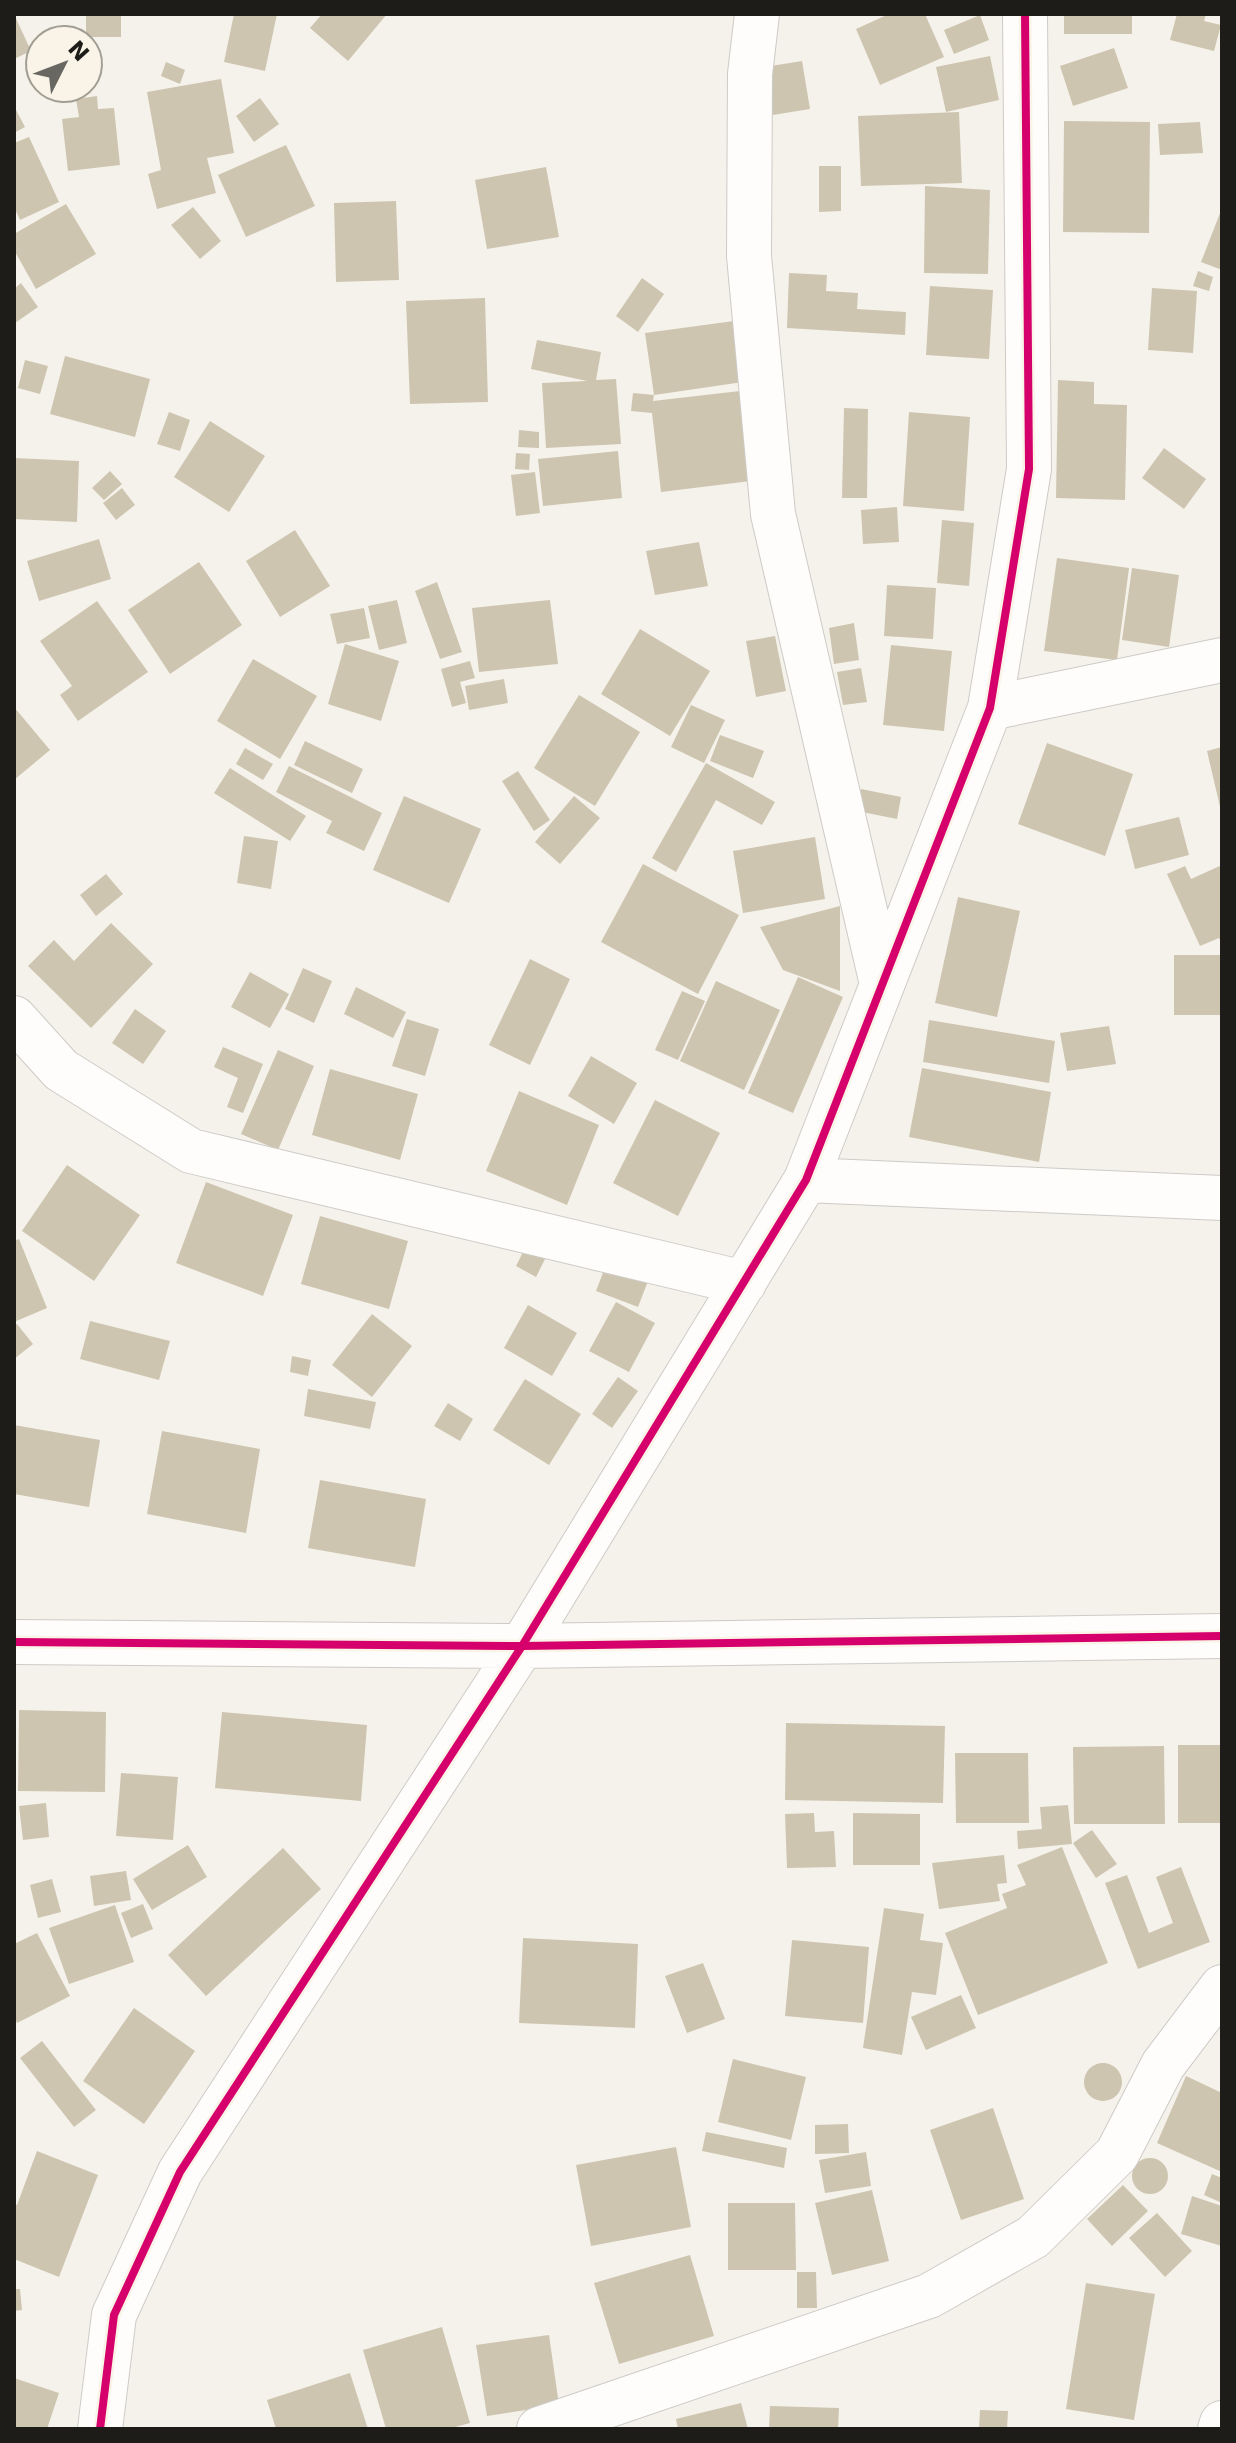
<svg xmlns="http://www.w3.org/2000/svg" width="1236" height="2443" viewBox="0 0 1236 2443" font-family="'DejaVu Sans',sans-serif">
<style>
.building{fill:#cec5b0}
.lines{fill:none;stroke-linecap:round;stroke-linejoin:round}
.minor-casing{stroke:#cdcbc6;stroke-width:46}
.minor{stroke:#fefdfc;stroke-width:44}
.cycleway-casing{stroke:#f9f4e7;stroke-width:13}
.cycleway{stroke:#d6006c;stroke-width:8}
</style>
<rect width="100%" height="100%" fill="#f5f2eb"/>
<path class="building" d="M14 14 31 51 14 59Z
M86 14H121V37H86Z
M234 14H277L265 71 224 62Z
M322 14H387L348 61 310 28Z
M889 14H925L944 57 880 85 856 29Z
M1064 14H1132V34H1064Z
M1177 14H1206L1204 21 1221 25 1214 51 1170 40Z
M980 15 989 40 954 54 944 30Z
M1114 48 1128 88 1073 106 1060 66Z
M990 56 999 100 946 112 936 67Z
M802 61 810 109 773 115 765 67Z
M166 62 185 70 180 84 161 76Z
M221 79 234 153 207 158 216 193 157 209 148 174 161 170 147 92Z
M97 96 98 109 114 108 120 165 68 171 62 119 79 117 76 99Z
M260 98 279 124 254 142 236 116Z
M14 106 25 127 14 133Z
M959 112 962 183 861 186 858 116Z
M1064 121 1150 122 1149 233 1063 232Z
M1200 122 1203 153 1160 155 1158 124Z
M29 137 59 202 20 220 14 207V143Z
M286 145 315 206 246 237 218 175Z
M819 166H841V211L819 212Z
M546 167 559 237 487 249 475 180Z
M925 186 990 190 988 274 924 273Z
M396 201 399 280 336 282 334 203Z
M66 204 96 254 36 289 14 250V234Z
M193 207 221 241 200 259 171 225Z
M1222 208V270L1201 262Z
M1198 271 1213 277 1209 291 1193 286Z
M789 273 827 275 826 291 858 293 857 309 906 312 905 335 787 328Z
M642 278 664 294 638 332 616 316Z
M21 283 38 307 15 323 14 289Z
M930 286 993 290 989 359 926 355Z
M1152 288 1197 291 1193 353 1148 350Z
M485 298 488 402 410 404 406 301Z
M734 321 743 382 654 395 645 333Z
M537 340 601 352 596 380 616 379 621 444 546 448 542 383 587 381 531 369Z
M65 356 150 379 135 437 50 414Z
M25 360 48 366 40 394 18 388Z
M1058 380 1094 382V404L1127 405 1125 500 1056 498Z
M740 391 751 481 661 492 652 413 631 411 633 393 654 395 653 401Z
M844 408 868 409 867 498H842Z
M169 412 190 420 180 451 157 444Z
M909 412 970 417 964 511 903 506Z
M210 421 265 456 229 512 174 477Z
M519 430 539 432V448L518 447Z
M1164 448 1206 479 1184 509 1142 478Z
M618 451 622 498 543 506 538 459Z
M516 453 530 454 529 470 515 469Z
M15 458 79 461 77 522 14 519Z
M110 471 122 484 104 500 92 488Z
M535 472 540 513 516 516 511 475Z
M122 488 135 505 116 520 103 503Z
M897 507 899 542 863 544 861 510Z
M942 520 974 523 969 586 937 583Z
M295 530 330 586 280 617 246 561Z
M99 539 111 579 39 601 27 561Z
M699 542 708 586 655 595 646 551Z
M1057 558 1129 568 1117 660 1044 651Z
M199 562 242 625 170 674 128 610Z
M1132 568 1179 575 1169 647 1122 640Z
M437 582 462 652 440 659 415 591Z
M887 585 936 588 933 639 884 636Z
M397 600 407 643 379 650 368 606Z
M550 600 558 664 479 672 472 608Z
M97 601 148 672 78 721 60 695 72 686 40 641Z
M364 608 370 638 337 644 330 614Z
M854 623 859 660 834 664 829 628Z
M640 629 710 671 670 736 601 694Z
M775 636 786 691 756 697 746 641Z
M345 644 399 661 381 721 328 704Z
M891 645 952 651 944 731 883 725Z
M253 659 317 696 280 759 217 721Z
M470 661 475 678 460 682 466 703 452 707 441 669Z
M861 668 867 702 843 705 837 672Z
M504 679 508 703 469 710 465 686Z
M579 695 640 732 595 806 534 768Z
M691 705 725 720 704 763 671 747Z
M14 707 50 750 14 780Z
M720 735 764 751 753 778 710 761Z
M305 741 363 769 352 793 294 765Z
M1047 743 1133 774 1105 856 1018 824Z
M1222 747V811H1221L1207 751Z
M245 748 273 764 263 780 236 764Z
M706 763 775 802 762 825 716 800 676 872 652 858Z
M289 766 382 813 364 851 326 833 332 821 276 792Z
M230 768 306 816 290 841 214 793Z
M518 771 550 820 534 831 502 781Z
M861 789 901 797 897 819 857 811Z
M404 796 481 829 449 903 373 870Z
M574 796 600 818 560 864 535 842Z
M1179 817 1189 855 1135 869 1125 830Z
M244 836 278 841 271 889 237 883Z
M815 837 825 899 743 913 733 851Z
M643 864 739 915 698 994 601 942Z
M1222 865V943L1219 938 1200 946 1167 874 1185 866 1191 879Z
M106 874 123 894 96 916 80 895Z
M958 897 1020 911 997 1017 935 1003Z
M840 906V991L783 970 760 927Z
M111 923 153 964 91 1028 28 966 54 940 74 961Z
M1174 955H1222V1015H1174Z
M530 959 570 979 530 1065 489 1045Z
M303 968 332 981 314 1023 285 1009Z
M250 972 289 994 270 1028 231 1007Z
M798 977 843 997 793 1113 748 1093Z
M716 981 780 1010 744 1090 680 1061Z
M356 987 406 1012 393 1038 344 1014Z
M682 991 705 1001 678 1060 655 1050Z
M135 1009 166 1031 143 1064 112 1043Z
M407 1019 439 1029 425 1076 392 1066Z
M929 1020 1055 1041 1049 1083 923 1062Z
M1109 1026 1116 1064 1067 1071 1060 1033Z
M223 1047 263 1064 243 1113 227 1107 238 1078 214 1067Z
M278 1050 314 1066 278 1150 241 1134Z
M591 1056 637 1083 614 1124 568 1096Z
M922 1068 1051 1092 1039 1162 909 1137Z
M330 1069 418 1094 400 1160 312 1135Z
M519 1091 599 1125 567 1205 486 1171Z
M655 1100 720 1133 678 1216 613 1183Z
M67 1165 140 1215 94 1281 22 1231Z
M206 1182 293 1215 263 1296 176 1263Z
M320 1216 408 1241 389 1309 301 1284Z
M19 1239 47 1308 14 1322V1241Z
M526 1246 546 1257 536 1277 516 1266Z
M606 1265 648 1281 638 1307 596 1291Z
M616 1302 655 1323 629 1372 589 1351Z
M528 1305 577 1333 552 1376 504 1348Z
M372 1314 412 1346 372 1397 332 1365Z
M90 1321 170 1341 159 1380 80 1359Z
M17 1324 33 1344 14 1359V1326Z
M292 1356 311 1360 308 1376 290 1372Z
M618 1377 638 1391 612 1428 592 1414Z
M525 1379 581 1414 549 1465 493 1430Z
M308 1389 376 1402 370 1429 304 1416Z
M448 1403 473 1419 460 1441 434 1426Z
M14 1425 100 1440 89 1507 14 1494Z
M162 1431 260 1449 246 1533 147 1514Z
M320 1480 426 1499 415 1567 308 1548Z
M19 1710 106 1712 105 1792 18 1791Z
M222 1712 367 1725 361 1801 215 1788Z
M786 1723 945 1726 943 1803 785 1800Z
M1178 1745H1222V1823H1178Z
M1164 1746 1165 1824H1074L1073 1747Z
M955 1753H1028L1029 1823H956Z
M121 1773 178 1777 173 1840 116 1836Z
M46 1803 49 1837 23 1840 19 1806Z
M1068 1805 1072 1844 1018 1849 1017 1831 1042 1829 1040 1807Z
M814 1813 815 1832 834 1831 836 1867 787 1868 785 1814Z
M853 1813 920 1814V1865H853Z
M1092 1830 1117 1864 1096 1878 1073 1843Z
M188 1845 207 1877 152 1910 133 1879Z
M1062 1847 1108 1963 978 2015 945 1933 1007 1908 1002 1894 1026 1885 1017 1865Z
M283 1848 321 1889 206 1996 168 1955Z
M1004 1855 1007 1883 997 1884 1000 1901 939 1909 932 1863Z
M1181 1867 1210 1942 1138 1969 1105 1883 1127 1875 1149 1933 1173 1923 1156 1877Z
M126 1871 131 1900 94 1906 90 1876Z
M52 1879 61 1912 38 1918 30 1885Z
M143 1904 153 1929 131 1938 121 1913Z
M115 1905 134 1962 69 1984 49 1928Z
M884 1908 924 1914 920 1940 943 1943 936 1995 912 1992 902 2055 863 2048Z
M37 1933 70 1996 17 2023 14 2017V1944Z
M523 1938 638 1944 635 2028 519 2023Z
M792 1940 869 1947 863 2023 785 2016Z
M703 1963 725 2019 687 2033 665 1976Z
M961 1995 976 2028 926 2050 911 2017Z
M134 2008 195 2051 144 2124 83 2081Z
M42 2041 96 2110 74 2127 20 2058Z
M733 2059 806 2077 791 2140 718 2122Z
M1084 2082a19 19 0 1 1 38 0a19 19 0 1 1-38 0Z
M1186 2076 1222 2093V2172L1157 2143Z
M993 2108 1024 2199 961 2220 930 2130Z
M848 2124 849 2153 815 2154V2125Z
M706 2132 787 2148 784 2168 702 2151Z
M676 2147 691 2227 591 2246 576 2165Z
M37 2151 98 2175 59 2277 14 2259V2204L17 2205Z
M866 2152 871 2186 825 2193 819 2160Z
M1132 2176a18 18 0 1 1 36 0a18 18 0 1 1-36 0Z
M1212 2174 1222 2178V2203L1204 2195Z
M1123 2185 1148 2211 1112 2246 1087 2219Z
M872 2190 889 2261 832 2275 815 2203Z
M1192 2196 1222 2206V2246L1181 2234Z
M728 2203H795L796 2270H728Z
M1157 2213 1192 2251 1165 2277 1129 2238Z
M690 2255 714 2336 619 2364 594 2283Z
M797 2272H816L817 2308H797Z
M1086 2283 1155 2294 1134 2420 1066 2409Z
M14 2289H20L22 2310 14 2311Z
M442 2327 470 2423 448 2429H386L363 2350Z
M549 2335 559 2405 487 2416 476 2345Z
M350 2373 368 2429H276L267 2400Z
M14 2378 59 2393 47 2429H14Z
M741 2403 748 2429H678L676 2419Z
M770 2406 839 2408 838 2429H769Z
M980 2410 1008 2411 1007 2429H979Z"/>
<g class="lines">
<defs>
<path id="minor" d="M757 14 750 74 749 256 773 514 882 984
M990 708 1222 660
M14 1018 61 1070 191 1151 744 1283
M806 1180 1222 1198
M14 1642 522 1646 1222 1636
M100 2429 114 2315 180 2172 522 1646 806 1180 990 708 1029 469 1025 14
M539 2429 929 2296 1033 2237 1117 2154 1163 2065 1222 1987
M1220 2429 1222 2423"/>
</defs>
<use href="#minor" class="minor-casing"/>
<use href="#minor" class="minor"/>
<defs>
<path id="cycleway" d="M14 1642 522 1646 1222 1636
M100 2429 114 2315 180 2172 522 1646 806 1180 990 708 1029 469 1025 14"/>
</defs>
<use href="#cycleway" class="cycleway-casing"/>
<use href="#cycleway" class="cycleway"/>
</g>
<rect width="1236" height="2443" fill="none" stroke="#1e1c18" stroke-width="32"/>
<g transform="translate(64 64) rotate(48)"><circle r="38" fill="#f9f4e7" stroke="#a19e94" stroke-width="2"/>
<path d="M0-6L14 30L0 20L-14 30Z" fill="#696762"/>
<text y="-12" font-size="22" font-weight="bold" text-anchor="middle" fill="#1e1c18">N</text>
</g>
</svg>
